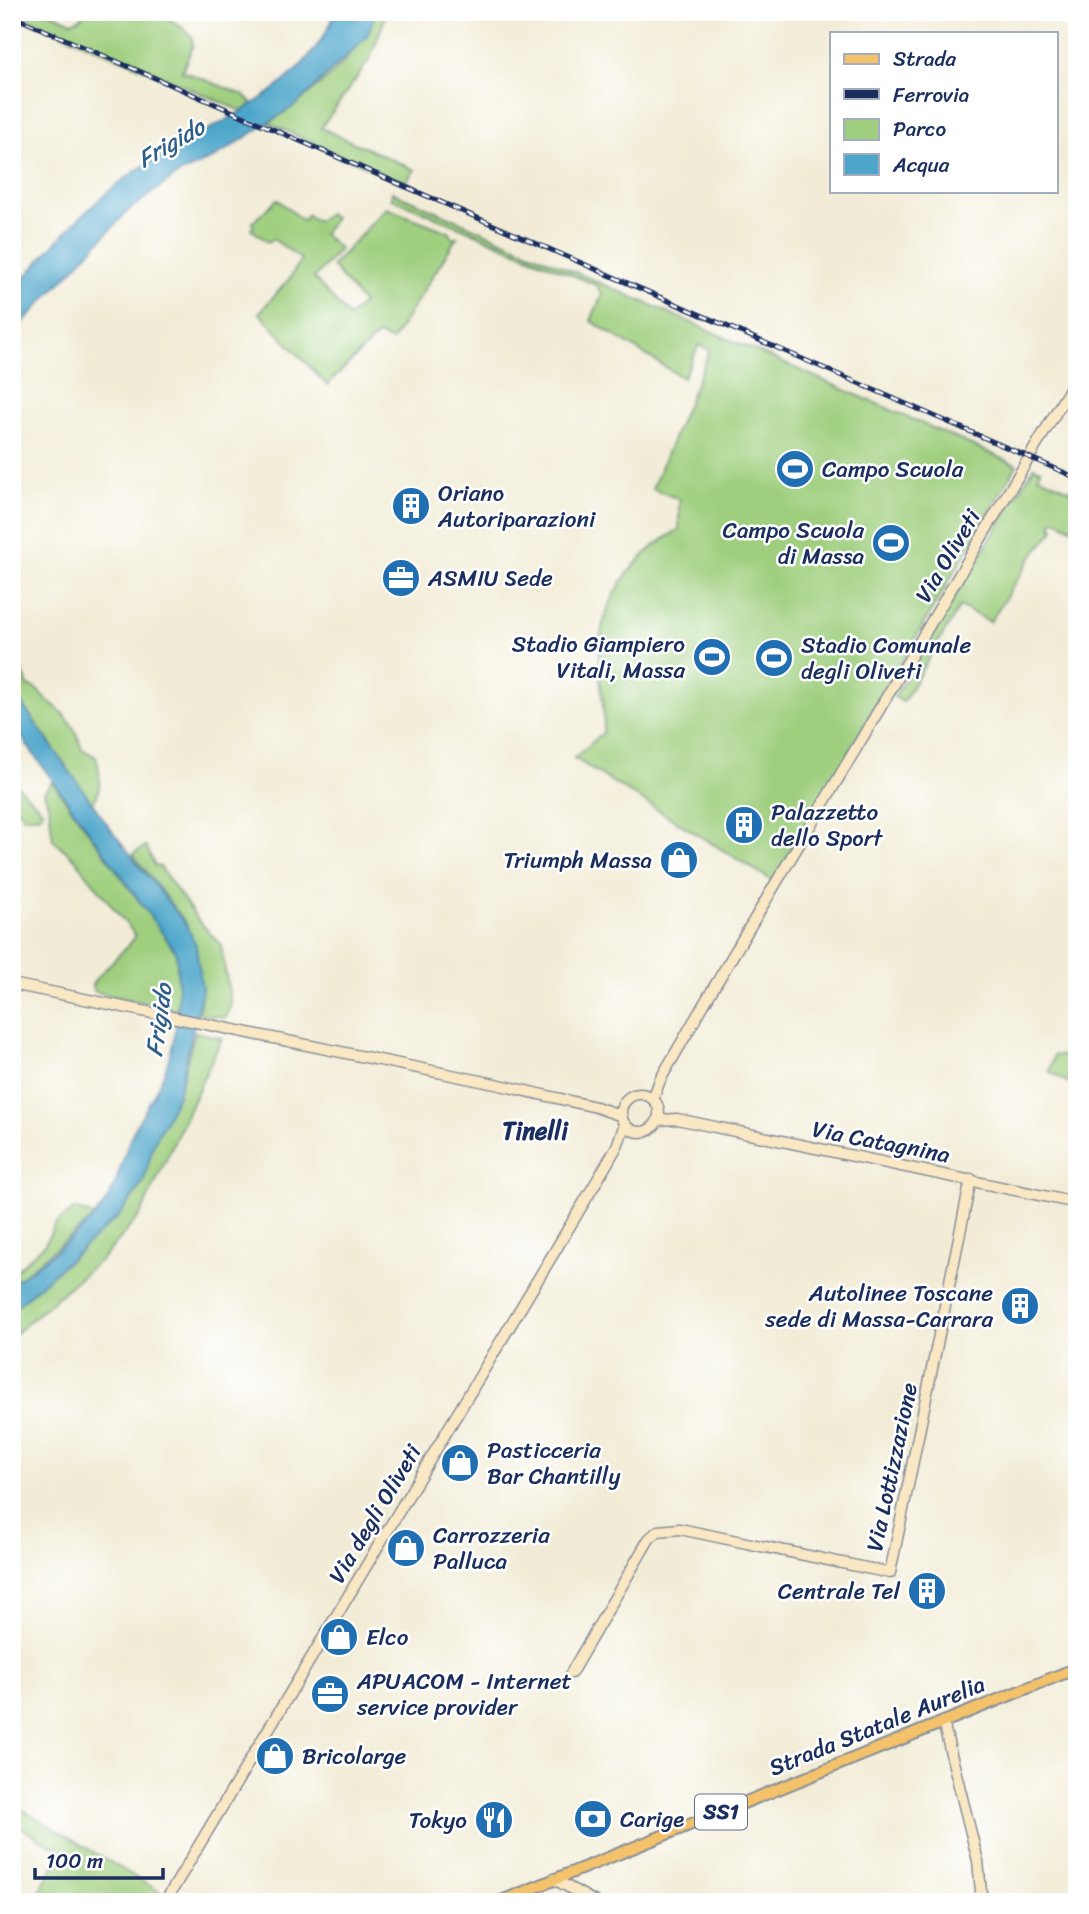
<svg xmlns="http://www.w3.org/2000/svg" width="1089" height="1914" viewBox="0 0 1089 1914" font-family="Sriracha,sans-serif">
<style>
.green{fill:#9fcf7e;stroke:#5d7f6e;stroke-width:2}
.water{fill:#4da6ca;stroke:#346a94;stroke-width:2}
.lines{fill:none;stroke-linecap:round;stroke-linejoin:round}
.secondary-casing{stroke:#868e9a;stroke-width:13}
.primary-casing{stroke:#868e9a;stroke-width:14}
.secondary{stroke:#fae7c3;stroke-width:10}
.primary{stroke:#f3c26a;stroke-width:10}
.rail-casing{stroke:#1b2f5e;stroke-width:5}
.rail{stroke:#fff;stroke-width:2.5;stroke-dasharray:8;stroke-linecap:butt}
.labels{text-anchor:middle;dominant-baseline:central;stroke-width:5;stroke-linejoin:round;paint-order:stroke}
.shield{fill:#fff;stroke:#5f6d8e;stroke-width:2}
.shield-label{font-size:21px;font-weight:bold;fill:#1b2f5e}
.poi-label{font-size:23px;fill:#1b2f5e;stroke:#fff;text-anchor:start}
.street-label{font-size:23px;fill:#1b2f5e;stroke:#fff}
.water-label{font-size:24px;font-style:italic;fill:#2f5f89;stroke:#fff}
.neighbourhood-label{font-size:24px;font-weight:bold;fill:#1b2f5e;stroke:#fff}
</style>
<rect width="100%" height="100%" fill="#fff"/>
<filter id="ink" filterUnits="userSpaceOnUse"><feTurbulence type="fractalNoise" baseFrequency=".0143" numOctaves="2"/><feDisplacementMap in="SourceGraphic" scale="14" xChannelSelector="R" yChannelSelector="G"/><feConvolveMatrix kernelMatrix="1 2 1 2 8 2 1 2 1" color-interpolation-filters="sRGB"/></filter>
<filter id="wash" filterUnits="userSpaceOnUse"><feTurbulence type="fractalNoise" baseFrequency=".00686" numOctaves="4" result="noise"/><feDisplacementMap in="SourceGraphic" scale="28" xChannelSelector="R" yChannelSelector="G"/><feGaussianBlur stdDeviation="1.57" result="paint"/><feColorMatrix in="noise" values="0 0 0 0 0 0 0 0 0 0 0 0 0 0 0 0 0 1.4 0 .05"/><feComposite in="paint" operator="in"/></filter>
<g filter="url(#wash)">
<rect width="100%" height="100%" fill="#f2ecd6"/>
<path class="green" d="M12 12H49L72 22 81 18 84 12C128 12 159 2 192 37L193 45 182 71 244 95 254 105 244 112Z
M376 12H387L370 59 321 128 415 170 404 184 269 123C310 95 358 59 376 12Z
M392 192 1017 465 773 881 574 758 603 733C607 705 597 680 599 652 601 600 634 554 679 530V499L652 489 710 350 699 345 683 378 591 321 602 294 596 285 391 198Z
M277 199 303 221 307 215 317 221 329 214 335 218 323 234 340 249 314 278 349 317 363 303 332 266 386 208 449 232 453 238 457 237 392 341 378 335 327 385 259 313 291 277 301 259 273 239 268 242 251 229 254 226 252 223Z
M1034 467 1041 470 1038 476 1077 493V531L1055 519 1051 525 1055 529 1035 552 990 622 960 606 903 702 894 697Z
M12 662 23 671 28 686C38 688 39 693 46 699 65 713 75 725 82 749L96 757C100 771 103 792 92 803L12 690Z
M12 780 43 811 41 815 24 817 12 802Z
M52 782 176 952 180 989 177 1010 95 992 92 986 94 981 134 939 135 935 74 858 53 840 49 807 44 792Z
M146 846 155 866 160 867 198 920 221 945 231 1005 225 1018 199 1014 202 989 187 925 133 854Z
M195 1032 222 1038 141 1214 106 1255 12 1336V1310L119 1216 144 1181 153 1145 178 1095Z
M1054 1055 1077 1057V1088L1049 1071Z
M75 1209 95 1216 12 1284V1274L45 1244 55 1224Z
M12 1803 160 1892 154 1902H33L62 1852 12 1822Z"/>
<path class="water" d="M336 12H376L367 36 297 104 215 157 177 175 129 210 12 334V292C49 250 84 208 130 175 203 124 299 102 336 12Z
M12 690 112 831 187 926 196 945 202 989 178 1095 153 1145 144 1181 119 1216 12 1310V1284C40 1263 71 1241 95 1216 117 1193 119 1167 130 1139 136 1123 147 1108 155 1092 178 1050 181 998 176 952L12 724Z"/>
</g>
<g filter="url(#ink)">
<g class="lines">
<defs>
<path id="secondary" d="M12 984 500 1085 596 1107 622 1116
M621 1113a19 19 0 1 1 38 0a19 19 0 1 1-38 0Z
M653 1099 660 1080 704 1004 1077 377
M658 1120 677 1119 1077 1203
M571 1673 649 1539 658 1531 680 1529 890 1573 971 1179
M943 1722 978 1861 982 1902
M554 1879 595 1902
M165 1902 601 1174 617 1146 625 1124"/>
<path id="primary" d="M499 1902 1077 1668"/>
</defs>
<use href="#secondary" class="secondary-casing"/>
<use href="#primary" class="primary-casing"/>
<use href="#secondary" class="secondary"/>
<use href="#primary" class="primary"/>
<defs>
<path id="rail" d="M12 16 1077 478"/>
</defs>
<use href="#rail" class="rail-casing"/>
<use href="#rail" class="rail"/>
</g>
</g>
<defs>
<symbol id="stadium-disc" viewBox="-11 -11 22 22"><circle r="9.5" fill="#1f6fb2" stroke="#fff"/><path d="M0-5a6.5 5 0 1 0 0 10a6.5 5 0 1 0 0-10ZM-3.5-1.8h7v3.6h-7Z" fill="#fff"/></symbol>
<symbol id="building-disc" viewBox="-11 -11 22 22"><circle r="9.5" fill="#1f6fb2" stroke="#fff"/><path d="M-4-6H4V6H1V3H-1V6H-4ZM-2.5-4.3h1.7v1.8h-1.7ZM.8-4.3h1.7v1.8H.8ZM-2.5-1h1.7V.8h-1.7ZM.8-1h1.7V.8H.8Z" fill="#fff"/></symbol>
<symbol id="office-disc" viewBox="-11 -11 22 22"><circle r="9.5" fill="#1f6fb2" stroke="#fff"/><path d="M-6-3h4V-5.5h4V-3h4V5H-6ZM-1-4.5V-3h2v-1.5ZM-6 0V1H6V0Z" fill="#fff"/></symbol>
<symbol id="shop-disc" viewBox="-11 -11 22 22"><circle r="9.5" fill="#1f6fb2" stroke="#fff"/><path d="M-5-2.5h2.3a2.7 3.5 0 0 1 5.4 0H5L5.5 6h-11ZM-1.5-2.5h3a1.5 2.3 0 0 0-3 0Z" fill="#fff"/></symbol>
<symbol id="bank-disc" viewBox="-11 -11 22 22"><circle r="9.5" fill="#1f6fb2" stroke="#fff"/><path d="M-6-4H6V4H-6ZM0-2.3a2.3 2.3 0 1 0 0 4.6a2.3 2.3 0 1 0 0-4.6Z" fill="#fff"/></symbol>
<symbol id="restaurant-disc" viewBox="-11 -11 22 22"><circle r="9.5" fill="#1f6fb2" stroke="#fff"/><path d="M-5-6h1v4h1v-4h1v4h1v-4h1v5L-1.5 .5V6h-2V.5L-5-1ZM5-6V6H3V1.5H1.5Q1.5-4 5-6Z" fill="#fff"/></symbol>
</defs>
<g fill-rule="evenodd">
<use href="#stadium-disc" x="773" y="447" width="44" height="44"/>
<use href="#building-disc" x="389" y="484" width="44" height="44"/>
<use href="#stadium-disc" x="869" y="521" width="44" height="44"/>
<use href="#office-disc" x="379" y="556" width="44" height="44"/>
<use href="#stadium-disc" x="690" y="635" width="44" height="44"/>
<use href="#stadium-disc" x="752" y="636" width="44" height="44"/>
<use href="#building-disc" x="722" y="803" width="44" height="44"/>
<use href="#shop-disc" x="657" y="838" width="44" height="44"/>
<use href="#building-disc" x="998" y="1284" width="44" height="44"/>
<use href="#shop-disc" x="438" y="1441" width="44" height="44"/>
<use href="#shop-disc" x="384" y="1526" width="44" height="44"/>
<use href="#building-disc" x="905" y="1569" width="44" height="44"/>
<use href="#shop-disc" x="317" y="1615" width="44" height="44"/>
<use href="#office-disc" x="308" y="1672" width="44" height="44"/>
<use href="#shop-disc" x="253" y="1734" width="44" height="44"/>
<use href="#bank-disc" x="571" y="1797" width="44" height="44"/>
<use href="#restaurant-disc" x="472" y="1798" width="44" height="44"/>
</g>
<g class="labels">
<rect class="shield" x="695" y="1794.5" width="52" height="35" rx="5"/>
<g class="shield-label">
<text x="721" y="1812">SS1</text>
</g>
<g class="poi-label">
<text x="822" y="469">Campo Scuola</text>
<text x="438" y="493">Oriano<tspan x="438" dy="26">Autoriparazioni</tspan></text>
<text x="864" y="530" text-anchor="end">Campo Scuola<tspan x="864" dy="26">di Massa</tspan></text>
<text x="428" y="578">ASMIU Sede</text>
<text x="685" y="644" text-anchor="end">Stadio Giampiero<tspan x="685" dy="26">Vitali, Massa</tspan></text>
<text x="801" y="645">Stadio Comunale<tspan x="801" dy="26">degli Oliveti</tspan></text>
<text x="771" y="812">Palazzetto<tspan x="771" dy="26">dello Sport</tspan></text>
<text x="652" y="860" text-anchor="end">Triumph Massa</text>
<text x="993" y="1293" text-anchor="end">Autolinee Toscane<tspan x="993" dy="26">sede di Massa-Carrara</tspan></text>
<text x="487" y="1450">Pasticceria<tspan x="487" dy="26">Bar Chantilly</tspan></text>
<text x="433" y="1535">Carrozzeria<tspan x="433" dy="26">Palluca</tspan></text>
<text x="900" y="1591" text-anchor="end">Centrale Tel</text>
<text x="366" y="1637">Elco</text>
<text x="357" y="1681">APUACOM - Internet<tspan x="357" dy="26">service provider</tspan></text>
<text x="302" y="1756">Bricolarge</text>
<text x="620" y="1819">Carige</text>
<text x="467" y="1820" text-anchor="end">Tokyo</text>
</g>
<g class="street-label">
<text transform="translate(948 556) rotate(-59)">Via Oliveti</text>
<text transform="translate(881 1142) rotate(11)">Via Catagnina</text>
<text transform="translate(892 1467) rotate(-78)">Via Lottizzazione</text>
<text transform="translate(375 1514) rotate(-59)">Via degli Oliveti</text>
<text transform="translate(877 1726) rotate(-22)">Strada Statale Aurelia</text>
</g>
<g class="water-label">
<text transform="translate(171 143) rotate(-30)">Frigido</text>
<text transform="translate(159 1020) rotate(-82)">Frigido</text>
</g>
<g class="neighbourhood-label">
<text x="535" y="1131">Tinelli</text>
</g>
</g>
<rect width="1089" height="1914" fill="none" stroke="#fff" stroke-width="42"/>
<rect x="830" y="32" width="228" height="161" fill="#ffffff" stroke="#a4acbf" stroke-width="2"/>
<rect x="844" y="54" width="35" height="10" fill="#f3c26a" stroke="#a4acbf" stroke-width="2"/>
<text x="893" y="66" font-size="21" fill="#1b2f5e">Strada</text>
<rect x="844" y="89" width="35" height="10" fill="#1b2f5e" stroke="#a4acbf" stroke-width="2"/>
<text x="893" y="102" font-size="21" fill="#1b2f5e">Ferrovia</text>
<rect x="844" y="119" width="35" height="21" fill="#9fcf7e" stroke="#a4acbf" stroke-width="2"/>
<text x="893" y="136" font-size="21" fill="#1b2f5e">Parco</text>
<rect x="844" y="154" width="35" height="21" fill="#4da6ca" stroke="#a4acbf" stroke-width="2"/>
<text x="893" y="172" font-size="21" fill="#1b2f5e">Acqua</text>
<path d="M35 1868v10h128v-10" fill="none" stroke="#1b2f5e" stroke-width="3.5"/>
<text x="46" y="1868" font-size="21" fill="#1b2f5e" stroke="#ffffff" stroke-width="5" paint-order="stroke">100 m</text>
</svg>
